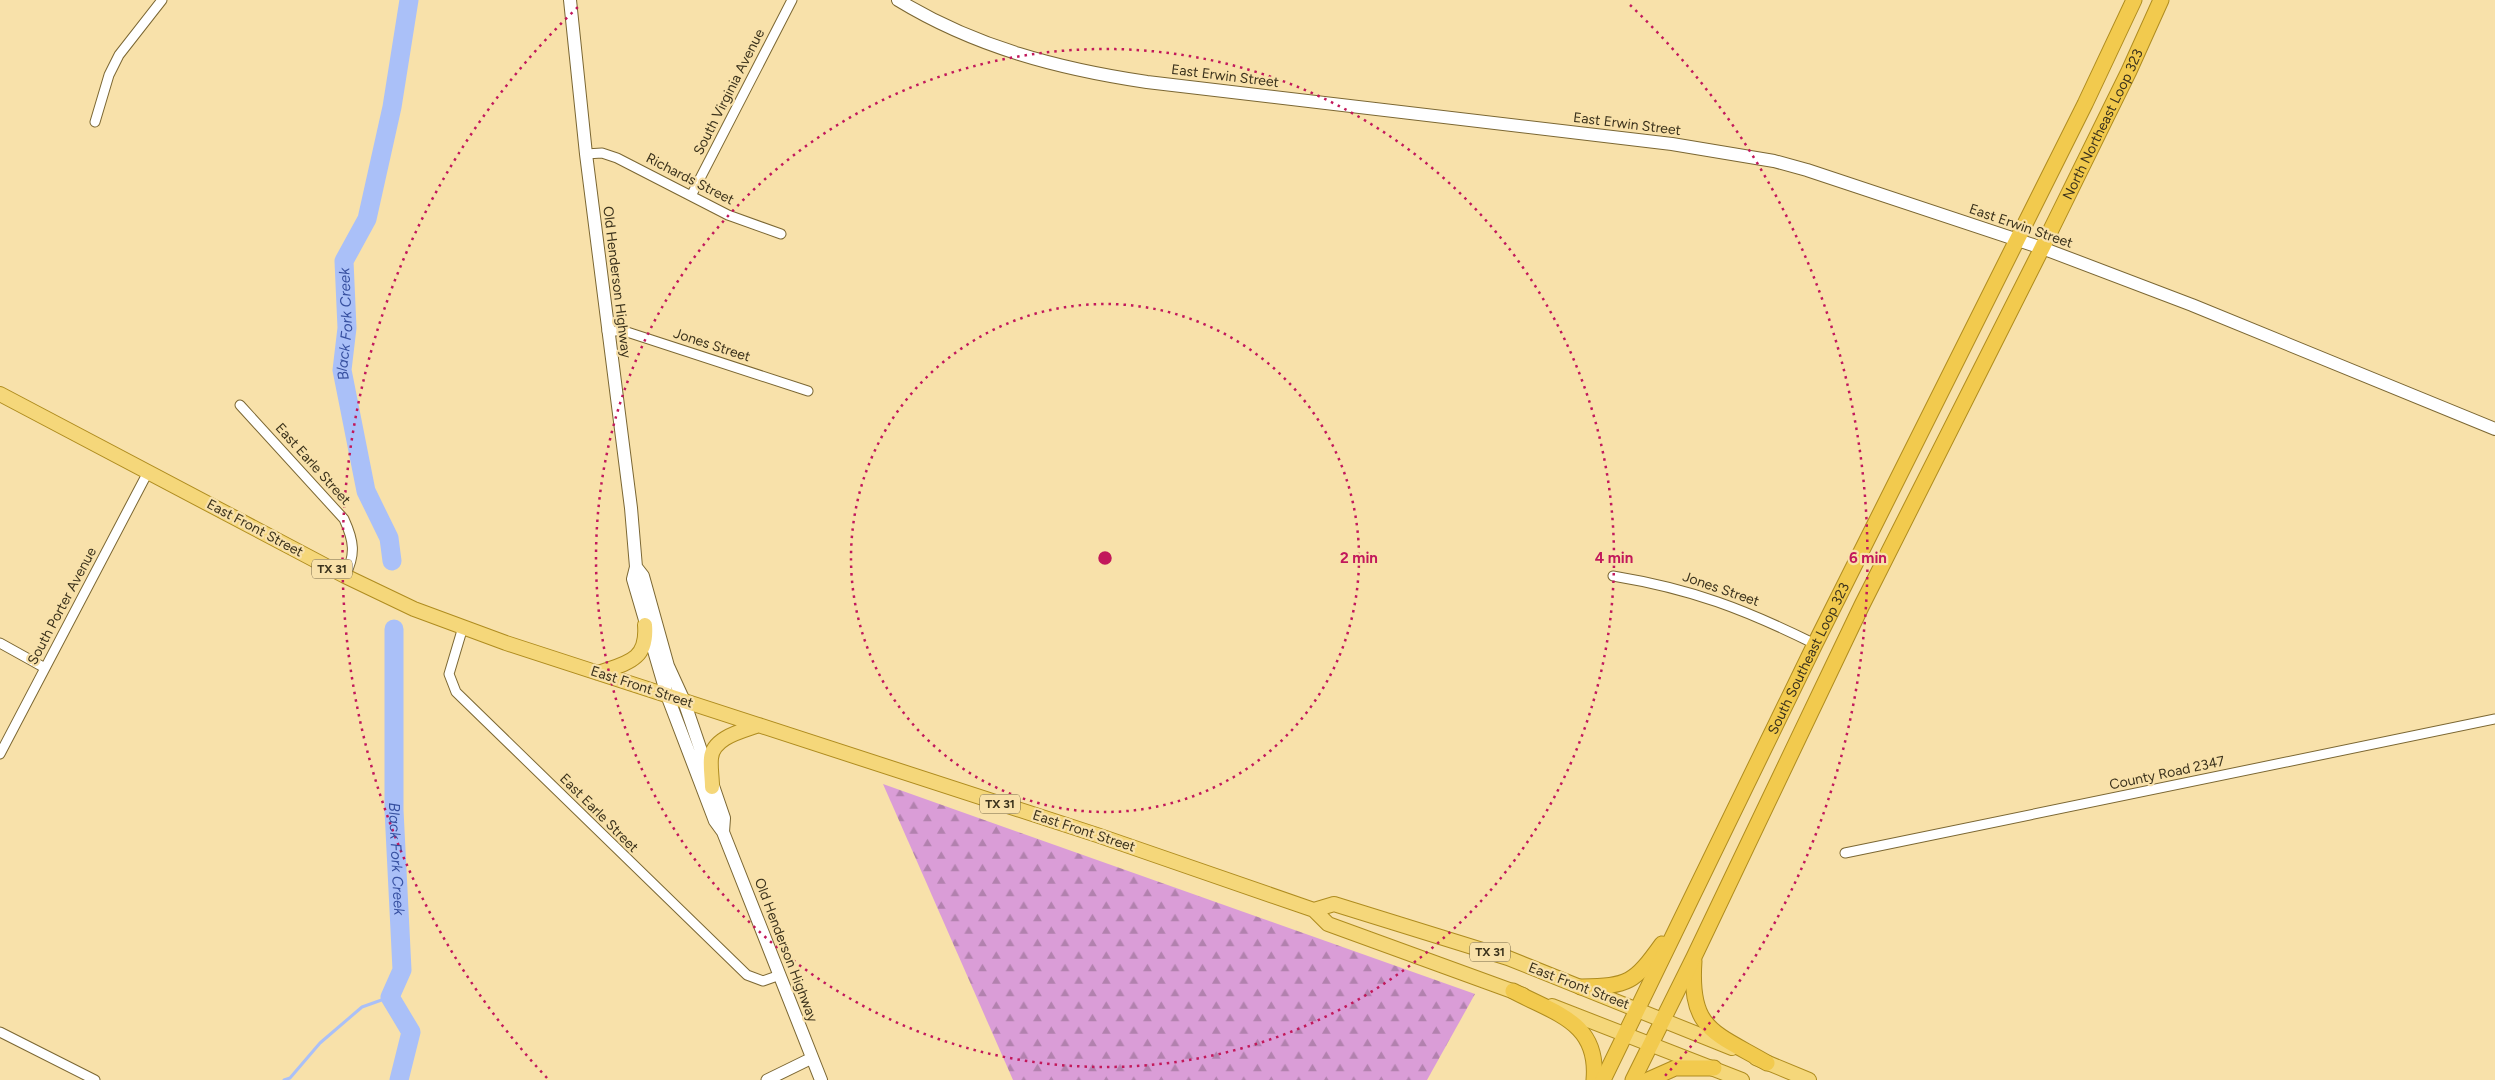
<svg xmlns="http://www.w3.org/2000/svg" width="2495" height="1080" viewBox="0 0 2495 1080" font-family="Figtree,sans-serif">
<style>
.forest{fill:url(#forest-firs)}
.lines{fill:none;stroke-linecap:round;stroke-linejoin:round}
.stream{stroke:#aac0f8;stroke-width:3}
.river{stroke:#aac0f8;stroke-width:19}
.minor-casing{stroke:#7b6733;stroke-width:11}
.tertiary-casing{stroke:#7b6733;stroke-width:13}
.secondary-casing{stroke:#7b6733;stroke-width:14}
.primary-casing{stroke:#af8c1f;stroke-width:16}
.trunk-casing{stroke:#af8c1f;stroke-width:17}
.minor{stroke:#fff;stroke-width:9}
.tertiary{stroke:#fff;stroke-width:11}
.secondary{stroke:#fff;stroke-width:12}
.primary{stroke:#f5d77a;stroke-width:14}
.trunk{stroke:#f2ca4e;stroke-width:15}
.ring{fill:none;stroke:#c2185b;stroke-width:2.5;stroke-dasharray:2.5 5}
.labels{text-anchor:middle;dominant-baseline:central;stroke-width:4.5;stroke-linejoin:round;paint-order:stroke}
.shield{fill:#f8e1aa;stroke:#746647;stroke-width:1}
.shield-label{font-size:12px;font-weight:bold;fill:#3b321c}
.street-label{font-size:14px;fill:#3b321c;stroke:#f8e1aa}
.water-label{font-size:15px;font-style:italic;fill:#3750a1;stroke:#f8e1aa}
.centre{fill:#c2185b;stroke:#f8e1aa;stroke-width:2.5}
.ring-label{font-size:15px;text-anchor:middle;font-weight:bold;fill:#c2185b;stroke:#f8e1aa;stroke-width:4.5;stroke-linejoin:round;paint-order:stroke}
</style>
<defs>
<pattern id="forest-firs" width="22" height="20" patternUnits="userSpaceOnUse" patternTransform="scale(1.25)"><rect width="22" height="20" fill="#da9dd7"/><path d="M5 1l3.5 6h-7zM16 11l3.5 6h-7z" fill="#b281ae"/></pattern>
</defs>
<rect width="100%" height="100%" fill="#f8e1aa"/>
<path class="forest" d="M883 784 1475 994 1427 1080H1013Z"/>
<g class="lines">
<path class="stream" d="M284 1080 290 1078 320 1043 362 1007 390 997"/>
<g class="river">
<path id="s1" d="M392 561 389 538 366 491 342 370 347 328 344 261 367 219 392 107 409 0"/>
<path id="s2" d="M394 629V810L402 970 390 997 411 1032 399 1080"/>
</g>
<defs>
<path id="minor" d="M95 122 109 75 119 55 162 0
M586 154 602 153 617 158 728 215 781 234
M691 196 792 0
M607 331H624L808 391
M240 405 344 519C354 541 356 554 345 576
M1613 576C1692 589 1744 609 1815 644
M463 627 449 674 456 692 747 975 763 981 780 975
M0 643 45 668
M0 754 148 472
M1845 853 2495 719
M0 1032 95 1080"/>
<path id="tertiary" d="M767 1080 812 1058"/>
<path id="secondary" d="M570 0 586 154 631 508 636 567 633 579 667 695 715 821 723 832 821 1080
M898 0C975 47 1059 69 1147 82L1672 144 1774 161 1807 170 2042 248 2192 305 2495 429
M636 567 643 576 668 666 684 701 724 818 723 832"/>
<path id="primary" d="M0 394 345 576 414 609 506 643 1097 835 1314 910 1328 924 1523 995
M598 673C626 663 648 661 645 625
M712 787C712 777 710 767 711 758 713 737 743 731 759 725
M1314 910 1334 904 1508 958 1732 1048
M1552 1006 1742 1080
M1756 1058 1809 1080"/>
<g id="trunk">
<path d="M1694 961C1689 1030 1714 1032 1767 1063"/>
<path d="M1581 987C1629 986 1634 983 1662 944"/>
<path d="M1513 991C1556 1014 1599 1022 1594 1080"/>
<path id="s3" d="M1603 1080 1815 644 2085 104 2134 0"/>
<path id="s4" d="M1633 1080 1694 957 1862 605 2042 248 2129 71 2161 0"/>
<path d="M1648 1080 1675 1068H1714"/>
</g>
</defs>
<use href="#minor" class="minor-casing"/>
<use href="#tertiary" class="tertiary-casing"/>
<use href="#secondary" class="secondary-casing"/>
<use href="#primary" class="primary-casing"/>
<use href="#trunk" class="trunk-casing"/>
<use href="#minor" class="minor"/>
<use href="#tertiary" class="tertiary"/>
<use href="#secondary" class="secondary"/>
<use href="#primary" class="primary"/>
<use href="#trunk" class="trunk"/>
</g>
<g class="ring">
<circle cx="1105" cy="558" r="254"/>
<circle cx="1105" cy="558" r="509"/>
<path d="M547 1078A763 763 0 0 1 580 5M1630 5A763 763 0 0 1 1663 1078"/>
</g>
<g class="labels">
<g class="shield">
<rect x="312" y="559.5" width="40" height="19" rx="4"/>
<rect x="980" y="794.5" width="40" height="19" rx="4"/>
<rect x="1470" y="942.5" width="40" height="19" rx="4"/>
</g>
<g class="shield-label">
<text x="332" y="569">TX 31</text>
<text x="1000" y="804">TX 31</text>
<text x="1490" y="952">TX 31</text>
</g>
<g class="street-label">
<text transform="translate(1225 76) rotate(7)">East Erwin Street</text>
<text transform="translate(729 92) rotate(-63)">South Virginia Avenue</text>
<text transform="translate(1627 124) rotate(7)">East Erwin Street</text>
<text stroke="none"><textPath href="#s4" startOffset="1065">North Northeast Loop 323</textPath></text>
<text transform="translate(690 179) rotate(27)">Richards Street</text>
<text transform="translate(2021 226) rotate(19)">East Erwin Street</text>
<text transform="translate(617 282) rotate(83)">Old Henderson Highway</text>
<text transform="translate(712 345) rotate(18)">Jones Street</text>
<text transform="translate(313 464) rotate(48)">East Earle Street</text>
<text transform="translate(255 528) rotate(28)">East Front Street</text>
<text transform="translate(1721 589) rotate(19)">Jones Street</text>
<text transform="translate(62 606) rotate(-62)">South Porter Avenue</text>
<text stroke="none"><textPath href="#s3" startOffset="469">South Southeast Loop 323</textPath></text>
<text transform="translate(642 687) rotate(18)">East Front Street</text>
<text transform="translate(2167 773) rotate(-12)">County Road 2347</text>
<text transform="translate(599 813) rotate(45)">East Earle Street</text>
<text transform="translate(1084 831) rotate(18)">East Front Street</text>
<text transform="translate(786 950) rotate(69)">Old Henderson Highway</text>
<text transform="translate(1579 986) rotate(21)">East Front Street</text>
</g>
<g class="water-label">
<text stroke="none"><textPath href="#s1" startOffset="245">Black Fork Creek</textPath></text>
<text stroke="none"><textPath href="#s2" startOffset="230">Black Fork Creek</textPath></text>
</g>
</g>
<circle cx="1105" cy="558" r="8" class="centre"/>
<g class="ring-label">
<text x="1359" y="563">2 min</text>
<text x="1614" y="563">4 min</text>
<text x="1868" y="563">6 min</text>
</g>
</svg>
